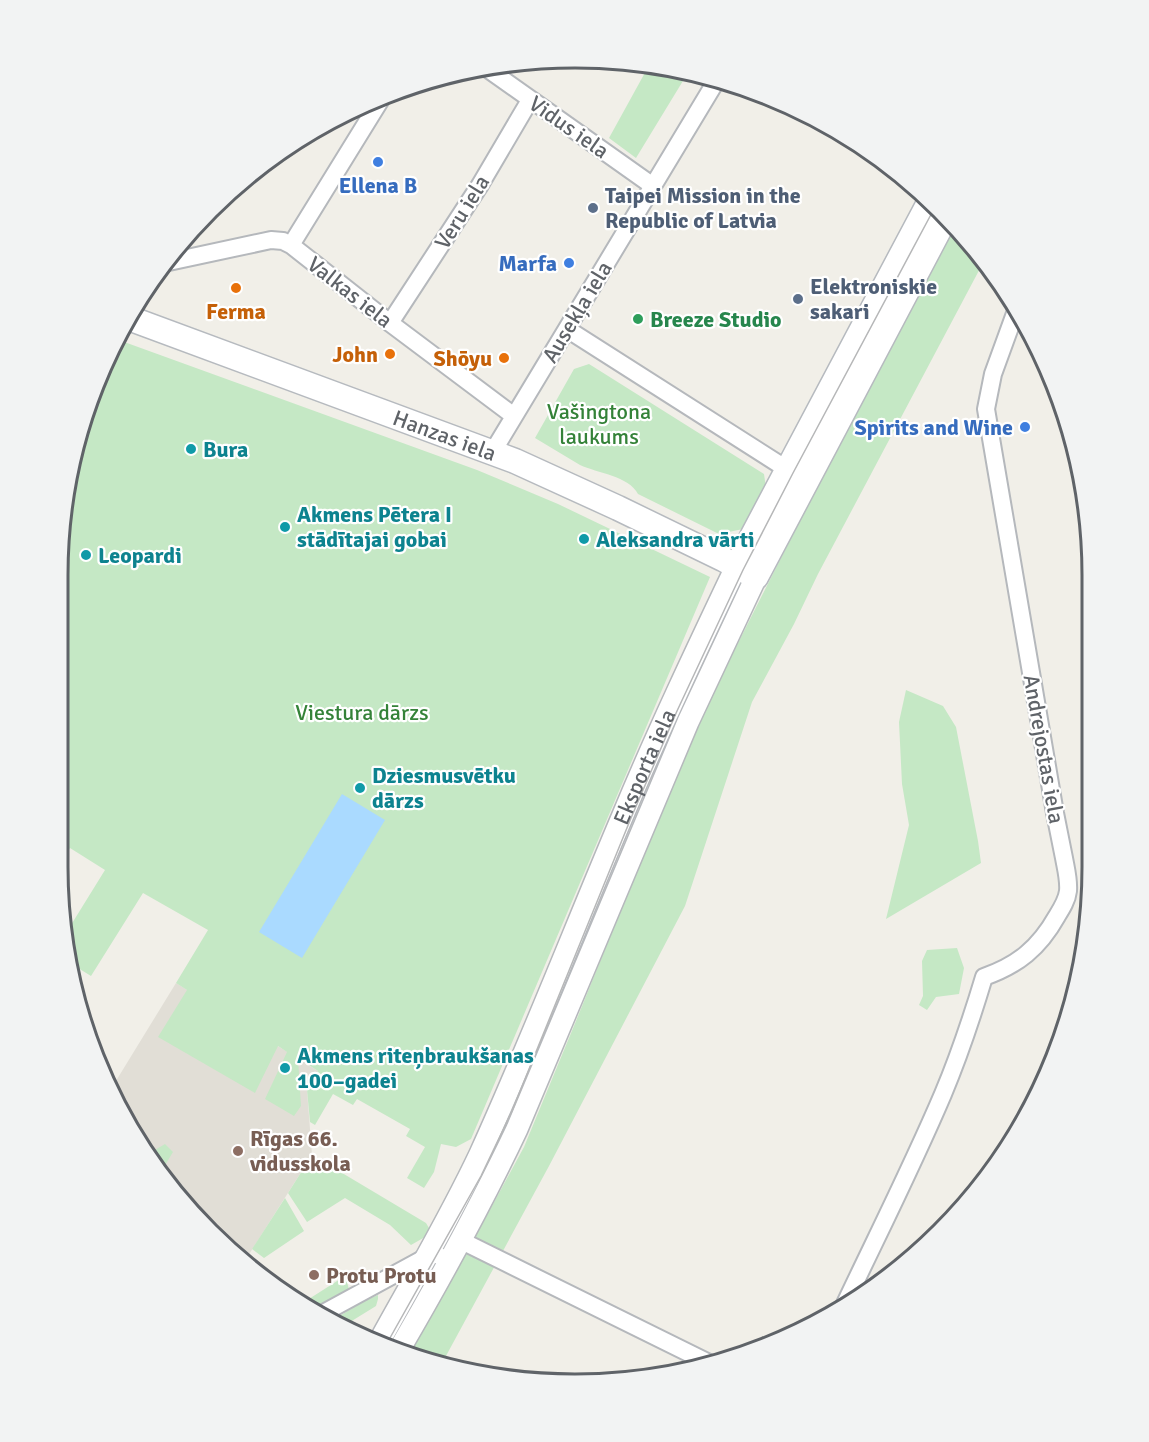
<svg xmlns="http://www.w3.org/2000/svg" width="1149" height="1442" viewBox="0 0 1149 1442" font-family="Signika,sans-serif">
<style>
.education{fill:#e1ded6}
.green{fill:#c5e8c5}
.water{fill:#aadaff}
.lines{fill:none;stroke-linecap:round;stroke-linejoin:round}
.minor-casing{stroke:#b5b8bc;stroke-width:20}
.tertiary-casing{stroke:#b5b8bc;stroke-width:24}
.secondary-casing{stroke:#b6babf;stroke-width:27}
.minor{stroke:#fff;stroke-width:16}
.tertiary{stroke:#fff;stroke-width:21}
.secondary{stroke:#fff;stroke-width:24}
.tram{stroke:#b6b7b8;stroke-width:1.5}
.shop-dot{fill:#3f7fe0;stroke:#fff;stroke-width:2}
.service-dot{fill:#5c6f8a;stroke:#fff;stroke-width:2}
.food-dot{fill:#e8710a;stroke:#fff;stroke-width:2}
.leisure-dot{fill:#2e9e5b;stroke:#fff;stroke-width:2}
.culture-dot{fill:#0f9aa8;stroke:#fff;stroke-width:2}
.education-dot{fill:#8d6e63;stroke:#fff;stroke-width:2}
.labels{text-anchor:middle;dominant-baseline:central;stroke-width:4.5;stroke-linejoin:round;paint-order:stroke}
.street-label{font-size:22px;fill:#5f6368;stroke:#fff}
.shop-label{font-size:22px;font-weight:bold;fill:#366cbe;stroke:#fff;text-anchor:end}
.service-label{font-size:22px;font-weight:bold;fill:#4e5e75;stroke:#fff;text-anchor:start}
.food-label{font-size:22px;font-weight:bold;fill:#c56008;stroke:#fff;text-anchor:end}
.leisure-label{font-size:22px;font-weight:bold;fill:#27864d;stroke:#fff;text-anchor:start}
.park-label{font-size:22px;fill:#348238;stroke:#fff}
.culture-label{font-size:22px;font-weight:bold;fill:#0d838f;stroke:#fff;text-anchor:start}
.education-label{font-size:22px;font-weight:bold;fill:#785e54;stroke:#fff;text-anchor:start}
.rim{fill:none;stroke:#5f6368;stroke-width:3}
</style>
<rect width="100%" height="100%" fill="#f1efe8"/>
<path class="education" d="M176 983 318 1071 307 1090 312 1155 246 1259 240 1255 239 1257 208 1233 126 1126 111 1089Z"/>
<path class="green" d="M669 68 689 71 636 158 609 138 647 69 659 75Z
M951 222 964 234 984 261 818 574 794 624 752 702 685 906 549 1166 440 1367 409 1354 454 1276 524 1147 576 1021 698 719 739 641Z
M116 339 477 470 558 504 710 577 471 1139 456 1147 441 1144 434 1172 424 1188 407 1178 425 1147 406 1136 410 1129 357 1099 353 1105 333 1094 315 1125 310 1122 307 1090 318 1071 298 1058 301 1106 294 1116 265 1099 287 1052 278 1046 255 1093 158 1037 187 990 176 983 208 930 143 893 91 976 70 963 66 933 105 870 70 848 57 869 58 541 85 408Z
M589 364 764 474 766 488 743 529 719 534 638 494C629 476 597 473 580 465 565 456 550 447 535 438L574 369Z
M906 690 943 706 956 727 978 841 981 863 886 919 909 825 902 784 899 722Z
M957 948 964 968 959 994 936 997 927 1010 919 1005 923 996 922 961 927 950Z
M165 1144 173 1152 161 1172 148 1154Z
M312 1155 426 1223 429 1228 425 1237 411 1245 390 1225 345 1198 307 1222 288 1193Z
M285 1198 304 1231 264 1258 252 1249Z
M345 1276 349 1289 311 1312 301 1304Z
M378 1295V1299L376 1306 342 1327 330 1322 362 1302Z"/>
<path class="water" d="M342 794 385 820 302 958 259 932Z"/>
<g class="lines">
<defs>
<path id="minor" d="M485 67 653 186
M291 245 383 96
M164 263 271 240 283 241 291 245 390 323 514 416
M390 323 480 185 530 100
M567 329 796 475
M492 453 718 78
M468 1244 713 1365
M842 1310C876 1238 912 1167 943 1094 959 1056 972 1017 984 977 1018 965 1039 948 1057 916 1062 908 1067 900 1068 891 1069 880 1066 869 1064 858 1061 843 1058 828 1055 813L986 409 993 374 1017 308
M318 1316 430 1255H437L450 1261"/>
<g id="tertiary">
<path id="s1" d="M379 1342C413 1280 450 1218 480 1154 531 1042 575 928 623 815 658 731 697 649 736 567"/>
<path d="M399 1350C441 1278 481 1205 517 1129L688 722 756 577"/>
</g>
<g id="secondary">
<path id="s2" d="M126 317 515 461 618 508 723 559 756 577 946 217"/>
<path d="M736 567 930 201"/>
</g>
</defs>
<use href="#minor" class="minor-casing"/>
<use href="#tertiary" class="tertiary-casing"/>
<use href="#secondary" class="secondary-casing"/>
<use href="#minor" class="minor"/>
<use href="#tertiary" class="tertiary"/>
<use href="#secondary" class="secondary"/>
<path class="tram" d="M386 1345 481 1176 512 1111 631 818 677 711 743 570 793 473 935 207"/>
</g>
<g class="shop-dot">
<circle cx="378" cy="162" r="6"/>
<circle cx="569" cy="263" r="6"/>
<circle cx="1025" cy="427" r="6"/>
</g>
<g class="service-dot">
<circle cx="593" cy="208" r="6"/>
<circle cx="798" cy="299" r="6"/>
</g>
<g class="food-dot">
<circle cx="236" cy="288" r="6"/>
<circle cx="390" cy="354" r="6"/>
<circle cx="504" cy="358" r="6"/>
</g>
<circle class="leisure-dot" cx="638" cy="319" r="6"/>
<g class="culture-dot">
<circle cx="191" cy="449" r="6"/>
<circle cx="285" cy="527" r="6"/>
<circle cx="584" cy="539" r="6"/>
<circle cx="86" cy="555" r="6"/>
<circle cx="360" cy="788" r="6"/>
<circle cx="285" cy="1068" r="6"/>
</g>
<g class="education-dot">
<circle cx="238" cy="1151" r="6"/>
<circle cx="314" cy="1275" r="6"/>
</g>
<g class="labels">
<g class="street-label">
<text transform="translate(569 127) rotate(35)">Vidus iela</text>
<text transform="translate(462 212) rotate(-58)">Veru iela</text>
<text transform="translate(350 292) rotate(38)">Valkas iela</text>
<text transform="translate(577 312) rotate(-59)">Ausekļa iela</text>
<text stroke="none"><textPath href="#s2" startOffset="340">Hanzas iela</textPath></text>
<text transform="translate(1044 749) rotate(80)">Andrejostas iela</text>
<text stroke="none"><textPath href="#s1" startOffset="634">Eksporta iela</textPath></text>
</g>
<g class="shop-label">
<text x="378" y="185" text-anchor="middle">Ellena B</text>
<text x="557" y="263">Marfa</text>
<text x="1013" y="427">Spirits and Wine</text>
</g>
<g class="service-label">
<text x="605" y="195">Taipei Mission in the<tspan x="605" dy="25">Republic of Latvia</tspan></text>
<text x="810" y="286">Elektroniskie<tspan x="810" dy="25">sakari</tspan></text>
</g>
<g class="food-label">
<text x="236" y="311" text-anchor="middle">Ferma</text>
<text x="378" y="354">John</text>
<text x="492" y="358">Shōyu</text>
</g>
<g class="leisure-label">
<text x="650" y="319">Breeze Studio</text>
</g>
<g class="park-label">
<text x="599" y="411">Vašingtona<tspan x="599" dy="25">laukums</tspan></text>
<text x="362" y="712">Viestura dārzs</text>
</g>
<g class="culture-label">
<text x="203" y="449">Bura</text>
<text x="297" y="514">Akmens Pētera I<tspan x="297" dy="25">stādītajai gobai</tspan></text>
<text x="596" y="539">Aleksandra vārti</text>
<text x="98" y="555">Leopardi</text>
<text x="372" y="775">Dziesmusvētku<tspan x="372" dy="25">dārzs</tspan></text>
<text x="297" y="1055">Akmens riteņbraukšanas<tspan x="297" dy="25">100–gadei</tspan></text>
</g>
<g class="education-label">
<text x="250" y="1138">Rīgas 66.<tspan x="250" dy="25">vidusskola</tspan></text>
<text x="326" y="1275">Protu Protu</text>
</g>
</g>
<path d="M0 0H1149V1442H0ZM575 68H575A507 507 0 0 1 1082 575V867A507 507 0 0 1 575 1374H575A507 507 0 0 1 68 867V575A507 507 0 0 1 575 68Z" fill="#f2f3f3" fill-rule="evenodd"/>
<path class="rim" d="M575 68H575A507 507 0 0 1 1082 575V867A507 507 0 0 1 575 1374H575A507 507 0 0 1 68 867V575A507 507 0 0 1 575 68Z"/>
</svg>
